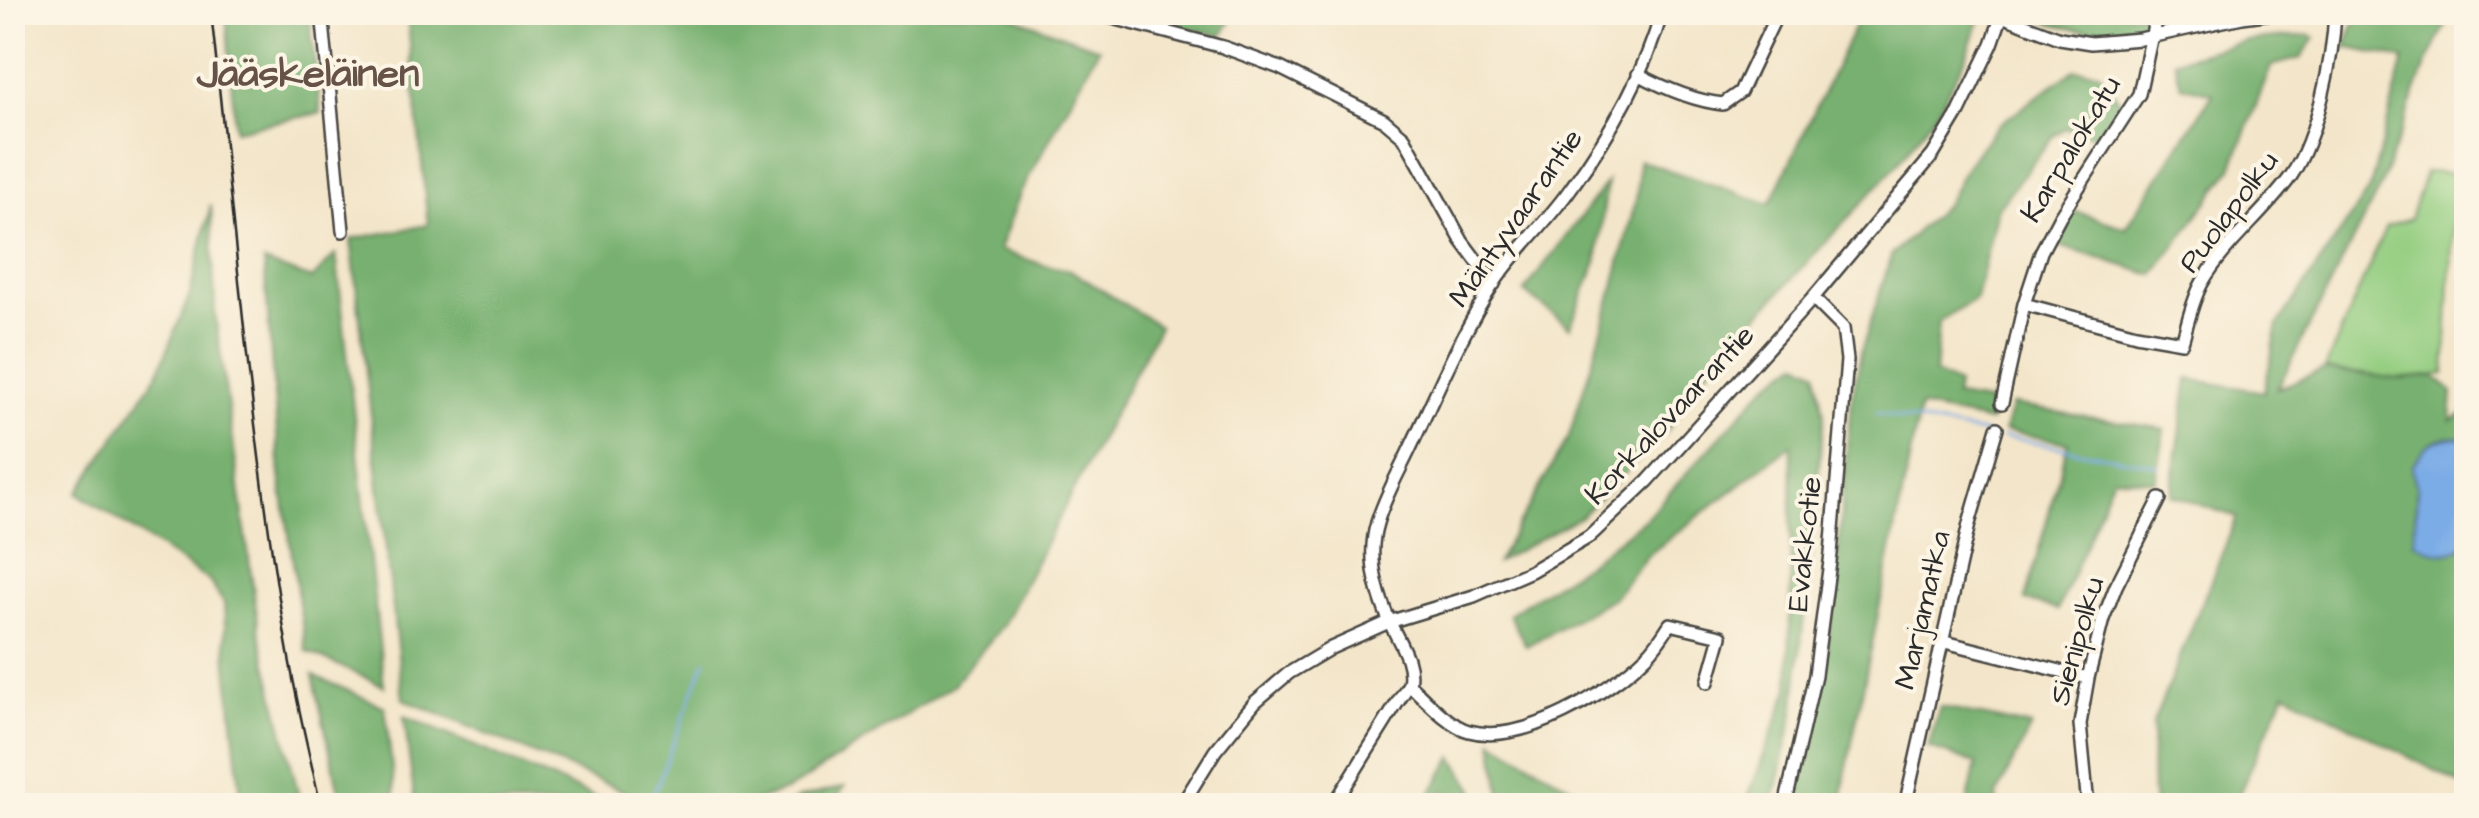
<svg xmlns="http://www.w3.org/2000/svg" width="2479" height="818" viewBox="0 0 2479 818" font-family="'Architects Daughter',sans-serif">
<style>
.green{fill:#94cd81;stroke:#607c56;stroke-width:2.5}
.forest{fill:#77b06f;stroke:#516e4d;stroke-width:2.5}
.water{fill:#7bace6;stroke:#536c88;stroke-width:2.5}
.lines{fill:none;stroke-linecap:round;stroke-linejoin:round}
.stream{stroke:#7bace6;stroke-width:2.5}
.minor-casing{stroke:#494743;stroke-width:16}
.minor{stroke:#fff;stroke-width:11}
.rail{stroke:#2b2b2b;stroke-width:2.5}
.labels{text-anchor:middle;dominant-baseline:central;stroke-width:8;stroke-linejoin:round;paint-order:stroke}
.street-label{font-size:30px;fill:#2b2b2b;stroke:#fcf5e5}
.district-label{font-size:40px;font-weight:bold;fill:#665246;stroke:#fcf5e5}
</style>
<rect width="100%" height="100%" fill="#fcf5e5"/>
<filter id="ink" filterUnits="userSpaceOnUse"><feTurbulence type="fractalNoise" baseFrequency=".01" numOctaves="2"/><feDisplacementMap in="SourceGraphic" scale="20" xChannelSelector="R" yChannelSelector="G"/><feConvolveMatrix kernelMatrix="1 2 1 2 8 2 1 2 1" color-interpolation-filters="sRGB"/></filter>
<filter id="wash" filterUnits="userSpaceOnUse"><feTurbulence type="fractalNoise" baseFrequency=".0048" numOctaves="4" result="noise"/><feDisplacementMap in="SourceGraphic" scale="40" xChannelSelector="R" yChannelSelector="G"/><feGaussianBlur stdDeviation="2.25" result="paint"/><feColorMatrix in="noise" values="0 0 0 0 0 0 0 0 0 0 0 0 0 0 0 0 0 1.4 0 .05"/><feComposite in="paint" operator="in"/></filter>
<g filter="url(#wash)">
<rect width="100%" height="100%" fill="#f3e5c9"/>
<path class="green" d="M2425 172 2456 174 2445 374 2398 379 2325 369 2386 227 2410 219Z"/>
<path class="forest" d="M1139 12H1235V13L1222 36 1137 17Z
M226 13H309L321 113 235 130Z
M407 13H1003L1099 48 1020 194 999 250 1044 265 1070 270 1159 326 1003 625 953 685 788 790 742 805H656L403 699 351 239 428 225Z
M1861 13H1983L1965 59 1937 111 1897 165 1695 384 1667 431 1581 516 1497 562 1569 436 1609 306 1637 195 1639 160 1770 204Z
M2040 13V12L2147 13 2137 27C2099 33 2079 33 2042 20Z
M2404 17 2449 19 2426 65 2380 187 2277 389 2325 369 2398 379 2434 376 2453 392 2451 420 2466 413V438C2437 435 2427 442 2412 466L2417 489 2414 542 2460 550 2466 542V787L2285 692 2234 805H2154L2151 775 2153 723 2237 517 2171 495 2188 379 2264 392 2278 325 2370 188 2404 59 2345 47 2356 19Z
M2310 35 2315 38 2301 58 2271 66 2232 168 2154 275 2056 245 2074 211 2126 228 2213 93 2181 85 2174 60 2245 41Z
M2075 69 2098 71 2122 104 2097 136 2066 128 2054 135 1997 209 1976 299 1939 322 1935 374 1957 385 1955 397 1995 403 1990 422 1920 407 1845 777 1842 805H1795L1812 737 1833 611 1851 402 1862 348 1892 254 1947 203 1967 165 1998 125Z
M1607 182 1597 262 1570 327 1524 292Z
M211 204 215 315 259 630 301 805H242L227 665 224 603 209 581 78 493 158 373 190 294Z
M336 254 384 686 306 651 280 474 264 262 312 279Z
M1799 362 1817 370 1824 416 1794 713 1773 805H1745L1789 689 1792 444 1647 556 1613 598 1526 646 1509 614 1588 563 1646 518 1768 384Z
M2012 405 2165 429 2156 481 2113 477 2058 610 2025 600 2068 443 2004 431Z
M313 675 385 707 396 805H342Z
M1940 707 2031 727 1997 795 1998 805H1967L1976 764 1928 747Z
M404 716 613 805H415Z
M1493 740 1600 805H1525L1501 794Z
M1453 757 1473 788 1479 805H1466L1443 790 1434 805H1424Z
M844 787 834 805H788L797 799Z"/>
<path class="water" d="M2456 437 2466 438V542C2451 561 2432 552 2414 542L2417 489 2412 466C2426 444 2430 441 2456 437Z"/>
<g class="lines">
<path class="stream" d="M1876 413 1987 434
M2003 437 2159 466
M649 806 705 661"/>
</g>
</g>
<g filter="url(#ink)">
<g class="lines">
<defs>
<path id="minor" d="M322 12 343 231
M1090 12 1223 47 1280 68 1384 120 1404 137 1462 241 1494 284
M1662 12C1644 75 1609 136 1571 188 1548 221 1517 249 1494 283 1462 332 1439 387 1414 440 1402 467 1385 495 1377 523 1367 555 1376 590 1389 620 1397 640 1414 661 1409 684 1424 698 1449 726 1469 731 1523 746 1610 692 1647 655 1656 646 1663 635 1670 624L1721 636 1708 682
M2002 16 2060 38 2091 43 2140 39 2242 17 2279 12
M1638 74C1664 88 1694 101 1723 104L1740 92 1778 12
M2024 304 2136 334 2182 342C2188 323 2192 301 2202 283 2225 243 2264 214 2291 176 2317 138 2333 59 2335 12
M2002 403 2024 304 2041 252 2060 216 2139 94 2157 12
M1941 641 2088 678
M1181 806 1215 751 1255 702 1289 673 1331 648 1389 622 1474 596 1531 571 1589 537 1648 481 1813 298 1933 155 1959 112 1992 44 2003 12
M1333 806 1409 684
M1785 806 1815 675 1831 554 1847 360 1843 328 1813 298
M1905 806 1969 524 1997 428
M2088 806 2080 724 2088 678 2103 619 2116 586 2160 499"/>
</defs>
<use href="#minor" class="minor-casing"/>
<use href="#minor" class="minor"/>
<path class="rail" d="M211 12C233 212 249 413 281 611 291 677 306 741 321 806"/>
</g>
</g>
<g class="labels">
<g class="street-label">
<text transform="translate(2071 149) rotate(-59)">Karpalokatu</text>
<text transform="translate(2229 212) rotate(-53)">Puolapolku</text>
<text transform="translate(1516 218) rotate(-55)">Mäntyvaarantie</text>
<text transform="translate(1670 415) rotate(-47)">Korkalovaarantie</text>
<text transform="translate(1805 544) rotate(-84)">Evakkotie</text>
<text transform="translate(1923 610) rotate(-77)">Marjamatka</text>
<text transform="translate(2077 641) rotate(-74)">Sienipolku</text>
</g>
<g class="district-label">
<text x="308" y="74">Jääskeläinen</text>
</g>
</g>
<rect width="2479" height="818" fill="none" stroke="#fcf5e5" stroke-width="50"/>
</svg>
